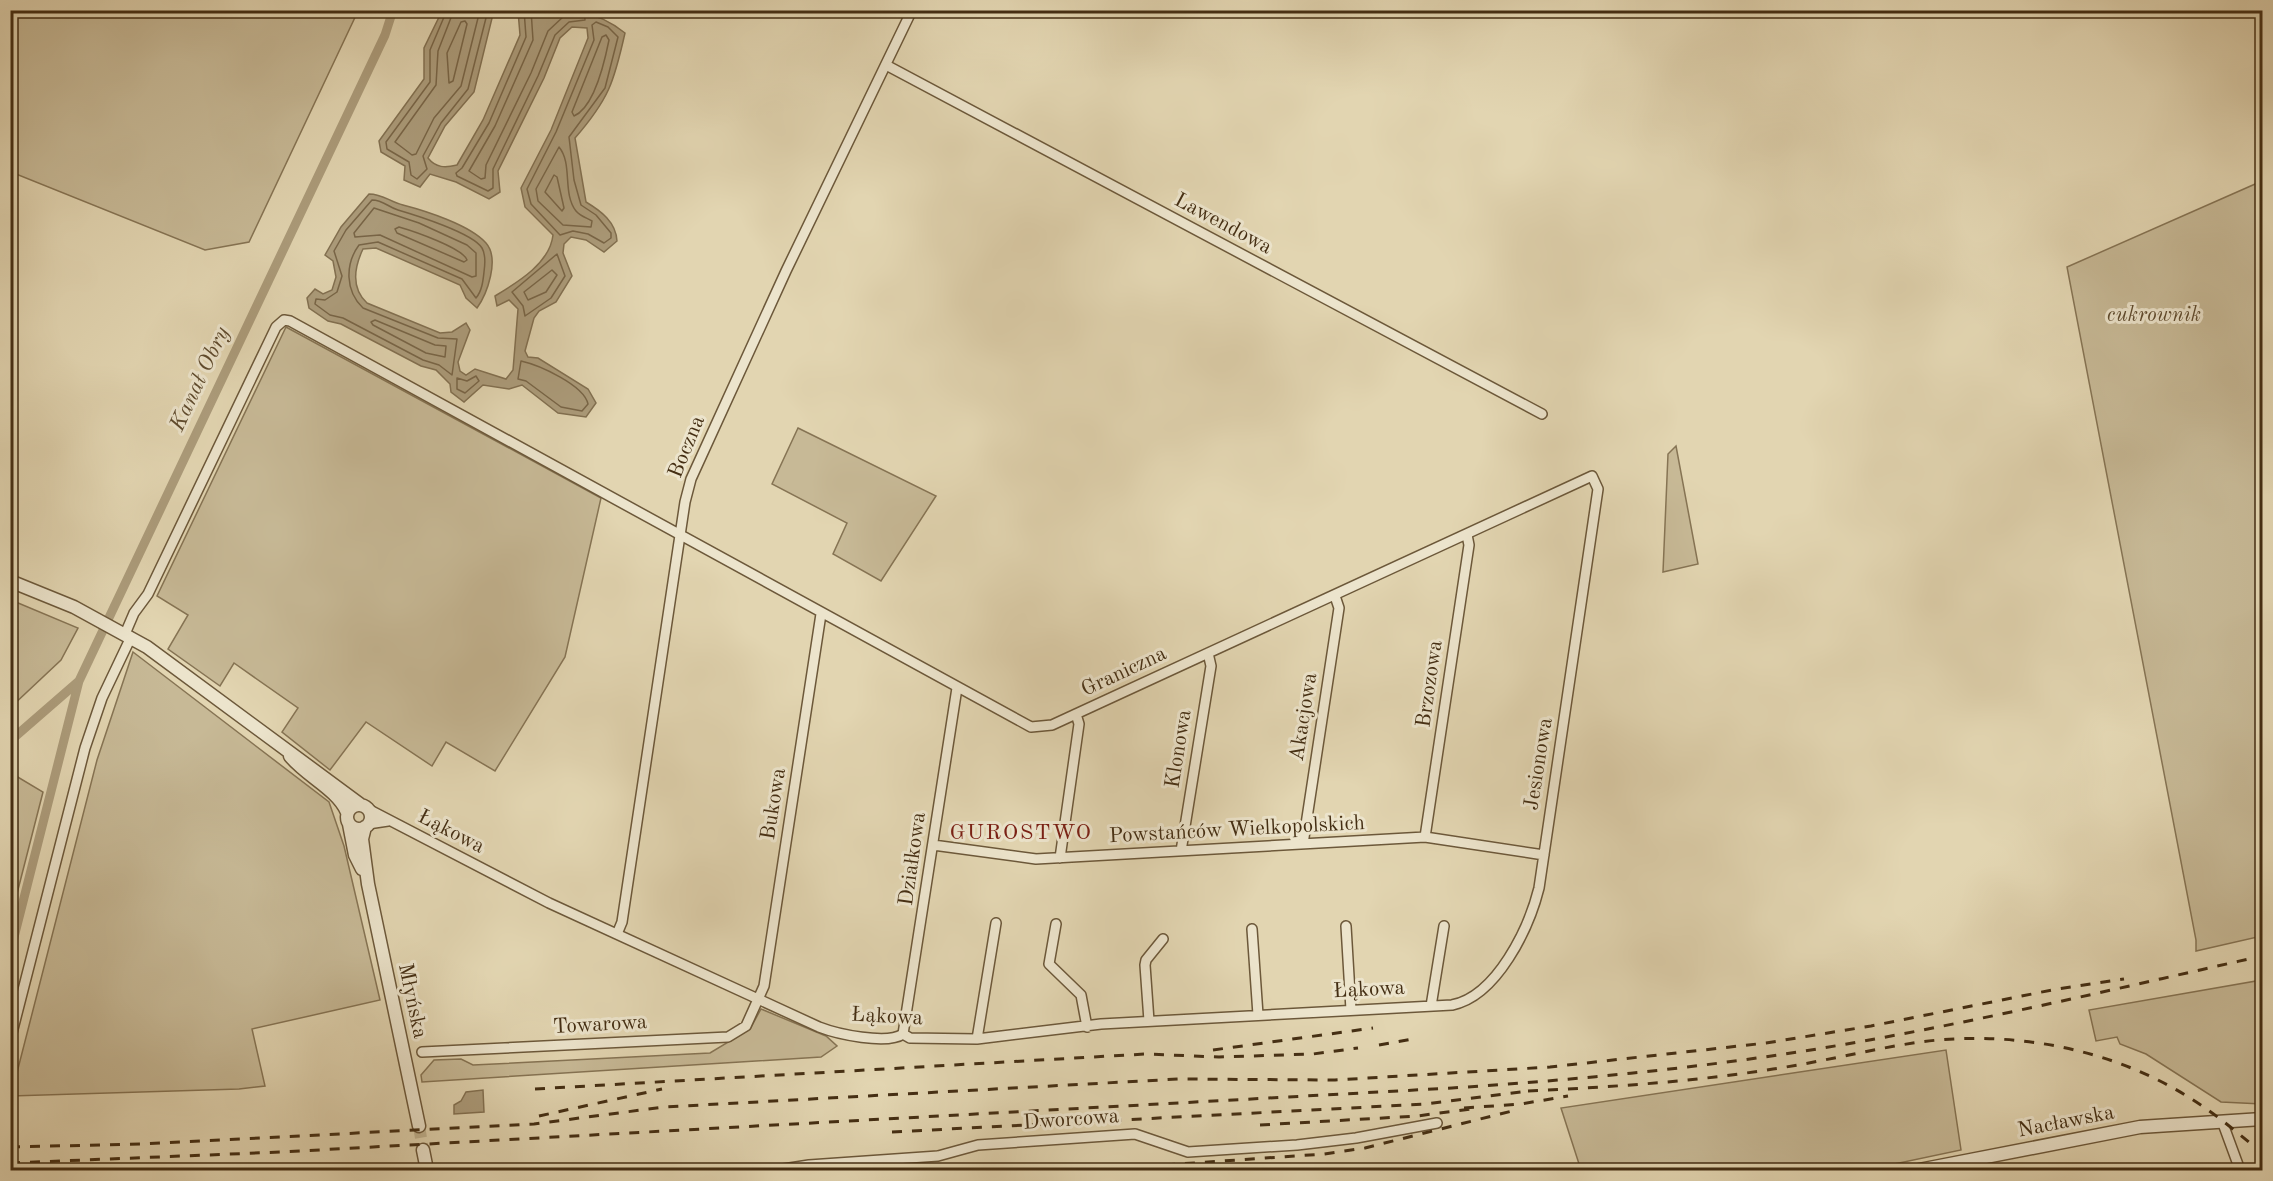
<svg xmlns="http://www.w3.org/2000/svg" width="2273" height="1181" viewBox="0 0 2273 1181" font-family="'Old Standard TT',serif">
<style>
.green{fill:#c7b996;stroke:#867454;stroke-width:1.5}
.water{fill:#ac9c7b;stroke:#827051;stroke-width:1.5}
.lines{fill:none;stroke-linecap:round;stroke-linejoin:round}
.shore{stroke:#786547;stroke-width:1.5}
.canal{stroke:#ac9c7b;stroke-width:9}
.tertiary-tunnel{stroke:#c2b491;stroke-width:12;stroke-dasharray:12 6;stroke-linecap:butt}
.minor-casing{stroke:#6c583a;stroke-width:12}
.tertiary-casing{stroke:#6c583a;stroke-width:15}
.minor{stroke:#ece4cc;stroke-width:9}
.tertiary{stroke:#ece4cc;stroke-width:12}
.rail{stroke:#442e13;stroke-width:3;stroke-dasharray:10 10;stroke-linecap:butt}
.labels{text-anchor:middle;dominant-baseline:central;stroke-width:6;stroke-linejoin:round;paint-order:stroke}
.street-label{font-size:21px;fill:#442e13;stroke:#ece4cc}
.park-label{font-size:21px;font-style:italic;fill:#5e4a2d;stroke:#ece4cc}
.water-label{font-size:22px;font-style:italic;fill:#5e4a2d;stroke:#ece4cc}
.neighbourhood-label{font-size:22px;letter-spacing:1.5px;fill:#7a1f14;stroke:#ece4cc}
</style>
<rect width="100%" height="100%" fill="#e2d5b1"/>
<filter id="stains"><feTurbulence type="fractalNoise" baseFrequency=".00333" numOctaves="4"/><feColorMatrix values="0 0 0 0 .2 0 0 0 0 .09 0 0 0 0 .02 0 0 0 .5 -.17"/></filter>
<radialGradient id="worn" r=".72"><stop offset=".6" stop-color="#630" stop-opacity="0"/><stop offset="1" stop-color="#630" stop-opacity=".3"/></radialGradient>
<path class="green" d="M10 11 11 10 358 11 249 242 205 250 11 172Z
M2262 181V936L2196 951V940L2067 267Z
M286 327 601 498 565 657 495 771 446 742 432 766 366 722 330 770 282 732 298 708 234 663 220 686 168 649 188 615 157 596Z
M798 428 936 496 881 581 833 554 847 523 772 484Z
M1676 446 1698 564 1663 572 1668 454Z
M11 600 78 628 61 660 11 707Z
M133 652 329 802 344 846 380 1000 252 1029 265 1086 239 1089 11 1096 97 760Z
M11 773 43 792 11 917Z
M2262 980V1104L2221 1102 2146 1054 2120 1044 2117 1037 2096 1041 2089 1010Z
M761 1009 826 1036 837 1046 821 1057 422 1082 421 1075 434 1060 461 1059 473 1065 710 1053 750 1029Z
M1946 1050 1961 1150 1866 1170H1581L1561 1108Z"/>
<path class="water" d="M442 11H503L493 14 474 92 445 126 428 158C436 168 445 168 457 165L483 120 520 35 518 11C561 10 588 4 625 33 614 82 609 99 575 138L586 202C601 211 616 222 617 241L604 252 586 240 571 237 564 244 563 253 572 276 556 302 539 311 534 318 525 351 528 357 538 358 588 389 596 403 586 417 558 413 522 385 509 389 483 385 464 402 451 392 450 384 436 370 421 366 341 324 328 321 309 308 307 298 315 289 323 294 332 290 336 277 333 261 325 255 341 227 369 194C383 194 390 202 403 205 426 211 470 225 486 243 500 259 487 294 477 308L466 298 460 285 376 248 363 249C354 268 351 288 367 303L440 333 452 332 466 323 470 330 458 362 460 371 466 375 475 369 506 379 513 370 518 309 509 300 497 306 495 296C518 282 550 263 553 235L525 207 521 188 551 130 588 38 587 28 572 27 560 38 544 78 498 171 500 192 489 199 456 182 430 174 420 187 404 180 405 166 381 152 379 141 424 79V48Z
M483 1090 484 1112 454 1114V1105L461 1101 466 1092Z"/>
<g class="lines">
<path class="shore" d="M447 10 430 50V82L386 142 387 149 409 162 411 175 417 179 427 169 423 156 441 123 468 89 488 10
M454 10 438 51 436 85 395 142 412 155 416 154 434 118 461 86 480 10
M524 10 526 37 489 123 462 168 456 173 457 176 488 191 493 188V169L538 76 555 35 569 22 585 20 584 10
M531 10 533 40 495 126 469 171 481 179 485 178 486 165 531 73 548 31 564 16 576 10
M465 21 467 24 453 81 449 83 447 53 461 22Z
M596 22 608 27 618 37 605 88 569 137 574 180 581 205 596 215 611 233V238L604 243 588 234 573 231 560 235 531 204 527 189 556 132 594 40 592 25Z
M606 35 609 40C605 60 595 107 574 116L572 112 602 37Z
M559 147C573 164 562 193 576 211 580 216 587 218 592 221L591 227 563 225 538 201 536 189Z
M554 175 557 177 564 208 562 211 545 192Z
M372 200C383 200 388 207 398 210 415 215 473 233 482 248 486 255 485 265 484 272 483 281 482 291 476 298L462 279 378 242 359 245C345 264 345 291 363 308L438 338 457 339 452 375 439 365 423 360 343 318 330 315 315 304 316 299 325 300 337 292 342 276 334 251 346 230Z
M374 208 419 223 467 245 476 253V276L472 277 380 235 355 237 354 233Z
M399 227C413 231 463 248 467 260L464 262 397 233 395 229Z
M557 254 565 276 551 298 525 316 523 306 512 292Z
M552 270 557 275 546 292 528 300 524 292Z
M375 320 435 345 446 346 445 357 426 353 373 325 371 322Z
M521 361C539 365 584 385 588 404L582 411 561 407 526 381 518 379Z
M476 376 479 381 465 393 457 389V378L467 381Z"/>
<path class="canal" d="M10 741 79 681 385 35 393 10
M10 953 79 681"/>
<path class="tertiary-tunnel" d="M419 1126 423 1150"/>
<defs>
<path id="minor" d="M886 65 1542 414
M125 634 134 613 148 594 276 327 284 320 290 321 1031 727 1052 725 1592 476 1598 489 1539 888C1529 928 1497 996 1452 1005L1101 1024 977 1039 910 1038 903 1034
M368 809 549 903 819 1027C837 1034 887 1045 903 1034
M368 824 388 821
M1425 837 1469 545 1467 535
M1303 844 1339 608 1335 596
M933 845 1036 859 1425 837 1544 855
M1181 851 1211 666 1208 653
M1060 858 1079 724 1076 714
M1056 924 1049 964 1081 995 1087 1027
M1346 926 1351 1010
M1252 929 1258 1015
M617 934 622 922 685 502 691 479 786 271 912 10
M1431 1006 1444 926
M1149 1021 1145 965 1146 960 1163 939
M12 1033 85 748 102 698 131 637
M903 1034 957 688
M977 1039 996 923
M422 1052 728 1037 746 1026 764 986 821 614
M2222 1121 2240 1170
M777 1170 809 1165 938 1156 978 1145 1135 1134 1188 1152 1297 1145 1356 1138 1437 1123"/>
<path id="tertiary" d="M10 581 74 607 147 647 361 805
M290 756C306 776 337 789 347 812
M347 817a12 12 0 1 1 24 0a12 12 0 1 1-24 0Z
M349 824 355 855 362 869
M365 827 362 839 368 884 419 1126
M423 1150 427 1170
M1919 1170 2140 1127 2262 1119"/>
</defs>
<use href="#minor" class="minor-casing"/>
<use href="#tertiary" class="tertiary-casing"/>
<use href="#minor" class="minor"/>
<use href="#tertiary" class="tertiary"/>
<path class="rail" d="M1379 1045 1418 1038
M1213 1050 1373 1028
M535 1089 1145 1054 1219 1057 1313 1054 1358 1048
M1528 1091C1610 1087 1692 1082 1773 1069 1822 1062 1871 1049 1920 1042 2012 1030 2111 1048 2190 1098 2216 1114 2239 1134 2262 1153
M1464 1108 1521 1104 1568 1096
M539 1116 662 1089
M1260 1125 1417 1116 1471 1109
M892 1132 1426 1104 1528 1091
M10 1147 141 1144 534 1124 664 1107 1179 1079 1335 1080 1550 1067 1766 1043 1871 1026 2057 989 2124 979
M10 1163 281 1152 1452 1088C1588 1079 1723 1066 1858 1042 1994 1018 2128 986 2262 956
M1165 1165 1324 1154 1365 1148 1516 1110"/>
</g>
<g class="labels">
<g class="street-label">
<text transform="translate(1223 224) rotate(28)">Lawendowa</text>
<text transform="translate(687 447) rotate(-68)">Boczna</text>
<text transform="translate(1124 672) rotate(-25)">Graniczna</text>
<text transform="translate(1430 684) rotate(-82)">Brzozowa</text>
<text transform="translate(1304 717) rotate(-81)">Akacjowa</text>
<text transform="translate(1179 749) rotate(-81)">Klonowa</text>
<text transform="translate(1539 764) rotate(-81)">Jesionowa</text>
<text transform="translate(774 804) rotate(-81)">Bukowa</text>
<text transform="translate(1237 830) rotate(-3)">Powstańców Wielkopolskich</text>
<text transform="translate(451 832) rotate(27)">Łąkowa</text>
<text transform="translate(913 859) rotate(-82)">Działkowa</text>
<text transform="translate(1369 990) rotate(-3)">Łąkowa</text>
<text transform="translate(412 1001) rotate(78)">Młyńska</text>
<text transform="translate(887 1017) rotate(3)">Łąkowa</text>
<text transform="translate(600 1025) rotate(-3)">Towarowa</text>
<text transform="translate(1071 1120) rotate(-4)">Dworcowa</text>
<text transform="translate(2066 1122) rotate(-11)">Nacławska</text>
</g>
<g class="park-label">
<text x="2154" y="315">cukrownik</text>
</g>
<g class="water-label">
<text transform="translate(200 379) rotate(-65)">Kanał Obry</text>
</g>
<g class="neighbourhood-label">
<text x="1021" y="833">GUROSTWO</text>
</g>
</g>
<rect width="2273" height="1181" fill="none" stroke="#e2d5b1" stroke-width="36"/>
<rect x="12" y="12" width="2249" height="1157" fill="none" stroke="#442e13" stroke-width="3"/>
<rect x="18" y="18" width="2237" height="1145" fill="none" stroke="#442e13" stroke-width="1.5"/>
<rect width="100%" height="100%" filter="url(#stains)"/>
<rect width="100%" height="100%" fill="url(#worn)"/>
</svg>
